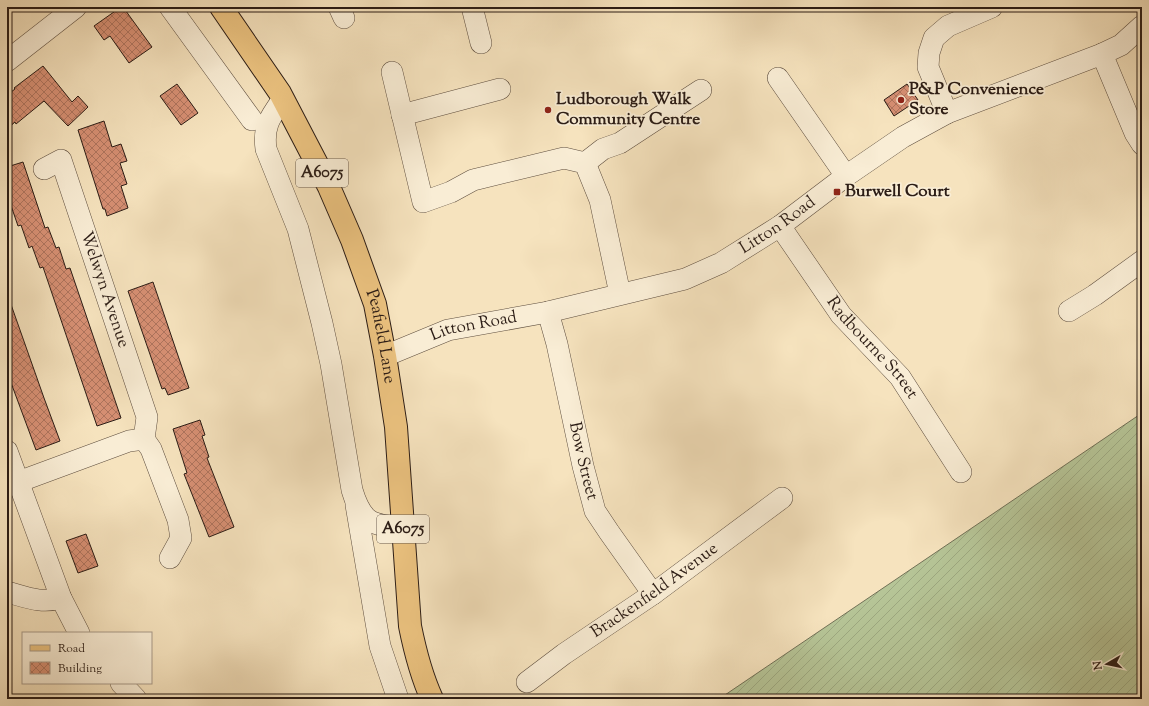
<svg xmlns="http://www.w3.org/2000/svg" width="1149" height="706" viewBox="0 0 1149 706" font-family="'Sorts Mill Goudy',serif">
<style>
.garden{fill:url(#garden-furrows);stroke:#707056}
.building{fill:url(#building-cross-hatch);stroke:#2b1c15}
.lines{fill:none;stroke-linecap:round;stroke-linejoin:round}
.minor-casing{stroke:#5e4e3f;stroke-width:22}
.major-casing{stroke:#2b1c15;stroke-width:24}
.minor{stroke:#f9edd5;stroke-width:21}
.major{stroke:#ebc27f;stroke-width:22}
.poi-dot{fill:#8f2418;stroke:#f9edd5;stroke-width:1.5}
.labels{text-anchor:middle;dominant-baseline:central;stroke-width:3.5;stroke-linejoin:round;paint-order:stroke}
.shield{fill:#f9edd5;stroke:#695b4f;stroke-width:1}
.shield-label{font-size:16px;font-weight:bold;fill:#2b1c15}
.poi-label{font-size:17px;font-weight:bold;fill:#2b1c15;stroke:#f9edd5;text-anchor:start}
.street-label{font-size:17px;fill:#2b1c15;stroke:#f9edd5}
</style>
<defs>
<pattern id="garden-furrows" width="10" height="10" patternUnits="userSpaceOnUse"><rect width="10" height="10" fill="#b6c597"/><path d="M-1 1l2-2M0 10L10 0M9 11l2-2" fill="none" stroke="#9da981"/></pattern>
<pattern id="building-cross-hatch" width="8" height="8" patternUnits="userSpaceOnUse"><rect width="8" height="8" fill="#d68f73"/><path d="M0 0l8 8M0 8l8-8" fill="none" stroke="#ae745d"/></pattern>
</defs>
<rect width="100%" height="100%" fill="#f6e3be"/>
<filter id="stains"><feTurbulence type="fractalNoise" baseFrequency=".005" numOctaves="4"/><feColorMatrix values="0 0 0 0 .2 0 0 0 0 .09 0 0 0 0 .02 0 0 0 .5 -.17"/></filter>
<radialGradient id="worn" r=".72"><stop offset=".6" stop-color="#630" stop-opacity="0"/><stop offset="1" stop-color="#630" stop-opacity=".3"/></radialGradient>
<path class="garden" d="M1142 413V699H719Z"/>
<path class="building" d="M121 7H123L152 47 129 63 110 36 104 40 94 26Z
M43 66 72 102 78 96 88 107 68 126 44 101 16 124 15 122 7 129V95L15 89 14 88Z
M177 84 198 113 181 125 160 96Z
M907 84 918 100 894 116 884 100Z
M104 121 112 147 121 144 127 161 120 163 127 184 121 186 128 208 107 216 105 209H103L78 130Z
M23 162 45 228 48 227 56 248 59 247 66 269 70 268 121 418 97 426 43 267 40 268 32 246 29 248 21 225 18 226 7 194V167Z
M153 282 189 388 168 395 165 388 162 389 128 291Z
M8 296 44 398 60 441 36 450 7 372V297Z
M200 420 205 435 202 436 209 457 207 458 234 527 209 537 184 474 187 473 173 429Z
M86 534 98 566 78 573 66 541Z"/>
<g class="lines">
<defs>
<g id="minor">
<path d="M170 7 252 120"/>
<path d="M339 7 344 18"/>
<path d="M472 7 481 43"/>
<path d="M1102 54 1135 133 1142 144"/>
<path d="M7 61 76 7"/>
<path d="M392 72 423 202 451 192 473 180 564 158 585 163 600 200 620 294"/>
<path d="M778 78 846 176"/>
<path d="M283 99C270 117 263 126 266 149L298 229 322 323 331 364 352 490C362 523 371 525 403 528"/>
<path d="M947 113 928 67 929 53 934 38 948 26 992 7"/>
<path d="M402 115 500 89"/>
<path d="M585 163 603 149 620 143 701 90"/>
<path id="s1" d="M44 169 61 160 147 417 144 439 151 449 178 520 181 538 170 558"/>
<path id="s2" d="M780 226 841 315 900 377 961 472"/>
<path d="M1069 311 1095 295 1142 261"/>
<path id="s3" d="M548 312 557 344 583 466 595 511 609 532 653 594"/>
<path id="s4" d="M385 356 448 330 548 312 685 279 721 263 780 226 846 176 903 137 947 113 1102 54 1121 45 1142 26"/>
<path d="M7 451 61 598 79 633"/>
<path d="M18 482 129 441 144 439"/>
<path d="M356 505 380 646 398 699"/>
<path d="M7 592C26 597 41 604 61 598"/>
<path id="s5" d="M527 682 564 654 653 594 782 498"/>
<path d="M121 683 136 699"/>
</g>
<g id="major">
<path id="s6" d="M221 7 280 93 329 187 352 240 375 304 385 356 396 427 410 626C415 651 421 675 432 699"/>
</g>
</defs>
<use href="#minor" class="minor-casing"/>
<use href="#major" class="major-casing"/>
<use href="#minor" class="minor"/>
<use href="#major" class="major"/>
</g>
<g class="poi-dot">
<circle cx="901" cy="100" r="4"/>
<circle cx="548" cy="110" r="4"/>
<rect x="833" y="188" width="8" height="8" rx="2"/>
</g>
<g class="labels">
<g class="shield">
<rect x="296" y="159" width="52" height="28" rx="3"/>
<rect x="377" y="515" width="52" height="28" rx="3"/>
</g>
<g class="shield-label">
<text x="322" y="173">A6075</text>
<text x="403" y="529">A6075</text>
</g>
<g class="poi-label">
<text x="909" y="90">P&amp;P Convenience<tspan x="909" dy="20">Store</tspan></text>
<text x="556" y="100">Ludborough Walk<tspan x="556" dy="20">Community Centre</tspan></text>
<text x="845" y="192">Burwell Court</text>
</g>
<g class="street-label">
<text stroke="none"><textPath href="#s4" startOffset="418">Litton Road</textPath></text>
<text stroke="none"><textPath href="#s1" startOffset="156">Welwyn Avenue</textPath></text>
<text stroke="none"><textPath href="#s4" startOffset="94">Litton Road</textPath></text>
<text stroke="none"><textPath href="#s6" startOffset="369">Peafield Lane</textPath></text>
<text stroke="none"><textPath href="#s2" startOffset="153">Radbourne Street</textPath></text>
<text stroke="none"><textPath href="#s3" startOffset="153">Bow Street</textPath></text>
<text stroke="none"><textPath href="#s5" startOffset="157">Brackenfield Avenue</textPath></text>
</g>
</g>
<rect width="1149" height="706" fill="none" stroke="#f6e3be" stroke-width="24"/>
<rect x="8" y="8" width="1133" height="690" fill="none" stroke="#2b1c15" stroke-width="2"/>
<rect x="12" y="12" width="1125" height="682" fill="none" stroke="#2b1c15"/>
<rect x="22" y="632" width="130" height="52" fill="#f9edd5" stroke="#a79988"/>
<rect x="30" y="645" width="20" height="6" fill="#ebc27f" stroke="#a79988"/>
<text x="58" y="652" font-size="12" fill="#2b1c15">Road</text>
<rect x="30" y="662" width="20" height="12" fill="url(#building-cross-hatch)" stroke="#a79988"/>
<text x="58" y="672" font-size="12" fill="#2b1c15">Building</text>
<g transform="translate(1107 664) rotate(261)" stroke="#f9edd5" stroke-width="3" paint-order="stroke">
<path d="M0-3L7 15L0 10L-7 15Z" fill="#2b1c15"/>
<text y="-6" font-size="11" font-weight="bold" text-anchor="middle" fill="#2b1c15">N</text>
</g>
<rect width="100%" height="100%" filter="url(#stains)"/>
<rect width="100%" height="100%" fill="url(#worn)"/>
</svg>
